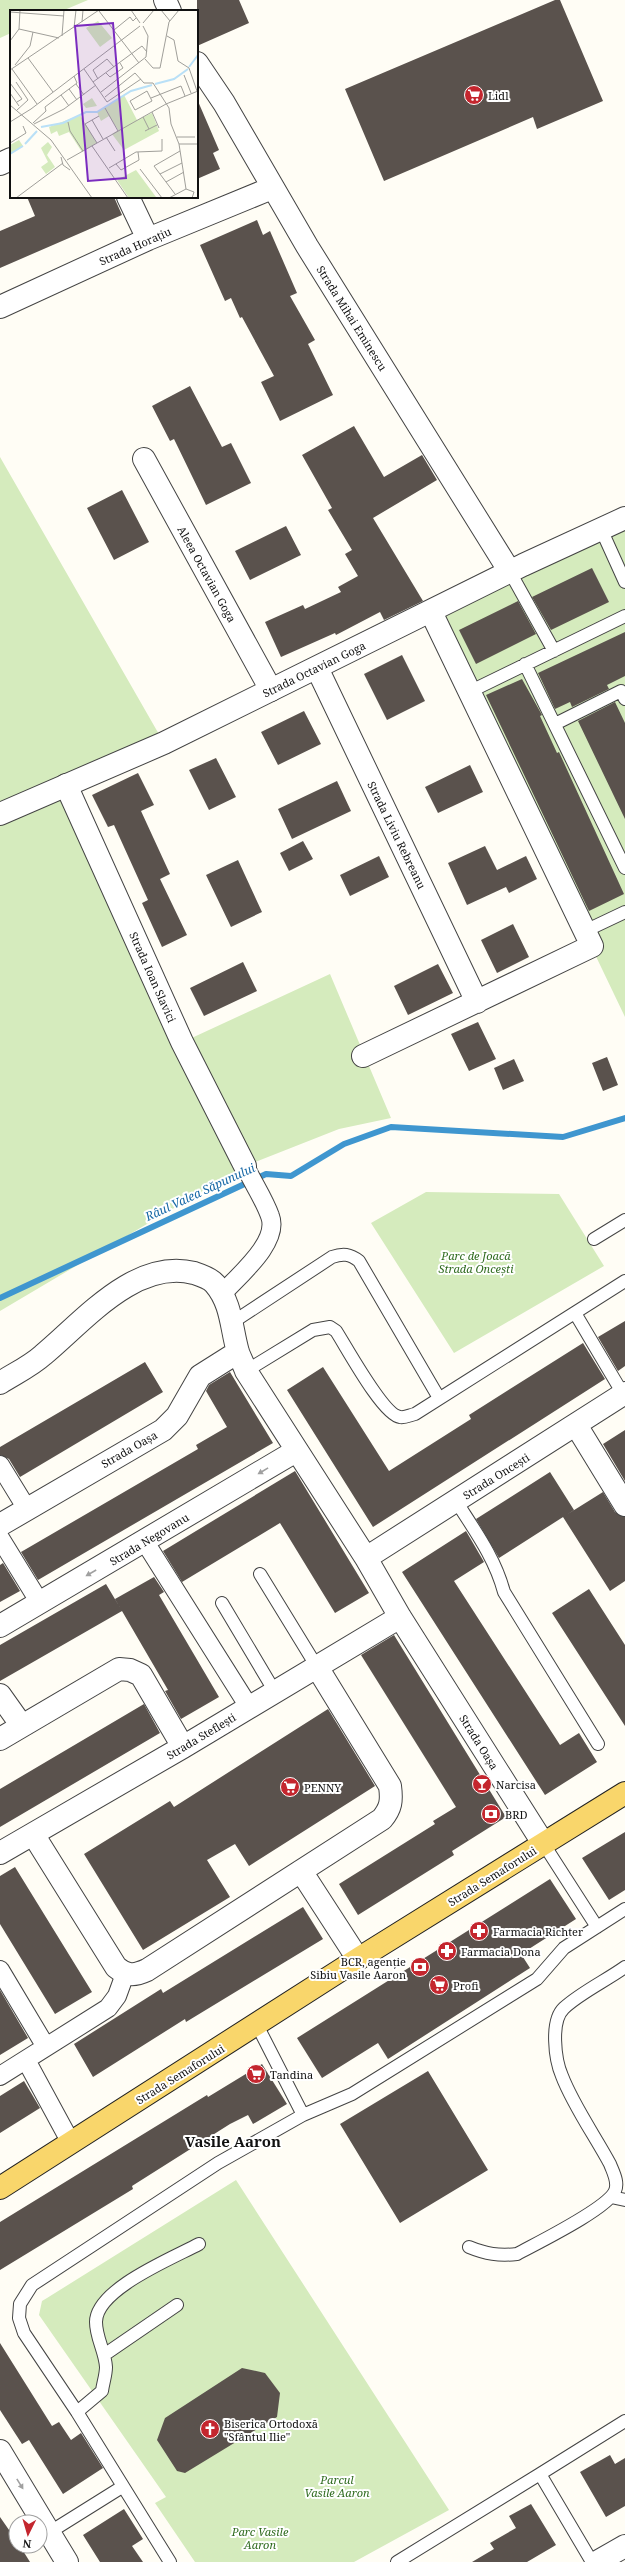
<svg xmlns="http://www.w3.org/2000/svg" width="625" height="2562" viewBox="0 0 625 2562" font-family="'Noto Serif',serif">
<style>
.green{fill:#d5ebbd}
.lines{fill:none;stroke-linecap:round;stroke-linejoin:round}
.stream{stroke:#3f96cf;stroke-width:6}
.building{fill:#5a524d}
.service-casing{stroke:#444;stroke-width:14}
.pedestrian-casing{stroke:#444;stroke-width:20}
.minor-casing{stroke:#444;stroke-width:24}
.tertiary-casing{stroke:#444;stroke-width:24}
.primary-casing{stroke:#222;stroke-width:24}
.service{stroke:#fff;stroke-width:12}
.pedestrian{stroke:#fff;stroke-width:18}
.minor{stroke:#fff;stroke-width:22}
.tertiary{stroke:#fff;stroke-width:22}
.primary{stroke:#f9d66b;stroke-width:22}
.oneway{fill:#a0a0a0}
.labels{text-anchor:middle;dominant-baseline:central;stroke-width:4;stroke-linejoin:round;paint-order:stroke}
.poi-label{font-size:11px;fill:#111;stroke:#fff;text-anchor:start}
.street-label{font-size:11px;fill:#111;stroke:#fff}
.park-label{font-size:11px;font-style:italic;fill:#2f6b1f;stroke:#fff}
.water-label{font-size:12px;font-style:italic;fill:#1768a6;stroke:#fff}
.district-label{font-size:15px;font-weight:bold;fill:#111;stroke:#fff}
.inset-river{fill:none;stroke:#b9e0f7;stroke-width:2}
.inset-road{fill:none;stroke:#a09f9a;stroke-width:1}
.view{fill:#7b2cbf;fill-opacity:0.15;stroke:#7b2cbf;stroke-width:2}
.inset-edge{fill:none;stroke:#111;stroke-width:2}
</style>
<rect width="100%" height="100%" fill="#fffdf5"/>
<path class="green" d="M0 0H88L62 11H11V33L0 38Z
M0 457 164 743 66 785 183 1042 330 974 391 1118 339 1129 245 1166 0 1311Z
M625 518V1017L431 612Z
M426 1192 559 1194 604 1266 454 1353 371 1223Z
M236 2180 449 2510 354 2562H195L155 2503 166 2497 39 2315 42 2301 47 2298Z"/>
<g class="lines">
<path class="stream" d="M0 1298 266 1174 291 1176 344 1144 391 1127 563 1137 625 1118"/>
</g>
<path class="building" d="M197 0H239L249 23 197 46Z
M555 0H560L603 101 537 129 533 117 384 181 345 89Z
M197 99 219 150 213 153 220 169 197 179Z
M27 197H114L122 215 0 268V231L35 216Z
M257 220 263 235 270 231 297 293 290 296 315 340 308 344 333 395 280 421 261 382 274 376 242 317 240 318 231 298 225 301 200 245Z
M190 386 222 447 231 443 251 483 206 505 174 439 170 441 152 406Z
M354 426 384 477 422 455 437 480 373 518 423 601 384 620 380 612 336 635 335 633 281 657 265 622 303 605 305 609 341 592 338 587 358 576 345 554 352 550 328 510 332 508 302 455Z
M122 490 149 542 114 560 87 508Z
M286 526 301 555 250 580 235 551Z
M592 568 609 602 551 630 532 597Z
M518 601 536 634 476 664 459 630Z
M625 632V676L607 685 609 689 572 707 570 702 555 709 538 673Z
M402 655 425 701 387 720 364 674Z
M522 679 542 715 540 716 557 753 559 752 624 894 589 911 486 695Z
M615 702 625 723V819L578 721Z
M304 711 321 744 278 765 261 732Z
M216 758 236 797 209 810 189 770Z
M470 765 483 792 438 813 425 787Z
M138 773 154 805 141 811 170 874 160 879 187 935 162 947 142 903 148 900 114 825 108 827 92 795Z
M337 781 351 811 292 839 278 809Z
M303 841 313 859 289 871 280 853Z
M485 846 497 870 526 856 537 879 509 893 506 887 467 905 448 863Z
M379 856 389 877 350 896 340 875Z
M238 860 262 912 231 927 206 875Z
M513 924 529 957 497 973 481 940Z
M243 962 257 991 204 1016 190 988Z
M438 964 453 993 408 1015 394 986Z
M478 1022 496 1059 469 1071 451 1034Z
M607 1057 618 1085 603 1091 592 1063Z
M514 1059 524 1081 503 1090 494 1068Z
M625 1321V1366L618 1371 598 1337Z
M583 1343 605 1379 373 1527 287 1390 323 1367 389 1471 471 1419 469 1415Z
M145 1362 163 1392 20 1477 9 1459 0 1455V1447Z
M230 1372 273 1443 38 1580 21 1552 198 1449 196 1445 227 1427 206 1391 209 1385Z
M625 1430V1481L603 1444Z
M295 1471 369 1593 335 1613 280 1523 182 1582 163 1551Z
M550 1472 574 1510 499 1558 476 1519Z
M603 1492 615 1512 625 1517V1581L610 1591 563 1517Z
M466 1531 484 1562 454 1581 560 1745 579 1733 597 1762 545 1795 402 1572Z
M3 1563 20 1591 0 1602V1565Z
M154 1577 164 1592 159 1595 219 1697 181 1719 165 1691 168 1690 115 1599Z
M106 1584 122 1611 0 1681V1645Z
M589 1589 625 1645V1726L552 1613Z
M394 1635 506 1817 452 1851 454 1855 358 1915 339 1884 435 1824 433 1821 456 1807 361 1655Z
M144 1704 160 1733 0 1827V1789Z
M328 1709 375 1786 249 1866 235 1844 207 1860 230 1897 143 1950 84 1854 170 1801 174 1807Z
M625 1832V1890L609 1900 582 1858Z
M15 1867 92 1992 55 2014 0 1924V1876Z
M550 1879 576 1919 521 1954 530 1968 388 2059 378 2043 322 2078 297 2038Z
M303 1907 323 1939 186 2022 185 2019 93 2077 74 2044 161 1989 163 1993Z
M0 1990 28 2038 0 2055Z
M262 2064 287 2104 253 2124 248 2115 230 2124 132 2186 133 2189 0 2270V2222L207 2095 208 2097Z
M428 2071 488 2170 400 2223 340 2124Z
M24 2081 40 2108 0 2133V2096Z
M0 2343 52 2426 59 2422 71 2440 81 2433 103 2468 63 2494 29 2440 22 2444 0 2410Z
M242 2368 265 2373 280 2393 277 2417 185 2473 177 2471 157 2440 165 2418Z
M610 2455 615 2464 625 2458V2506L606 2517 580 2472Z
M531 2504 556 2545 527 2562H472L494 2549 490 2543 516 2528 509 2516Z
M124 2509 143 2539 132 2546 143 2562H100L83 2535Z
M0 2517 16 2540V2546H20L30 2562H0Z"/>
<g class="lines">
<defs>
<path id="service" d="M601 529 625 582
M510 572 554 651
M525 664 625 868
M469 692 625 616
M555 724 621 691 625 699
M585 931 625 912
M594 1239 625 1220
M575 1313 623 1394
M233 1322 332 1257C343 1253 350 1254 359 1261L439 1398
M246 1371 313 1330 330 1327 336 1331C347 1348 383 1415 400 1417 405 1418 410 1415 415 1414L625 1281
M456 1501C475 1531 495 1558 504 1592L598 1744
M260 1574 317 1667
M222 1603 275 1692
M543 1843 597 1927
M303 2115 352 2094 537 1979 564 1948 625 1909
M611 2197 625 2200
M469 2247C486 2254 499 2256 517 2254 537 2243 607 2209 615 2191 619 2182 613 2172 610 2164 595 2136 573 2105 562 2076 555 2060 550 2021 564 2008 580 1993 607 1980 625 1967
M104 2355 177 2305
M77 2412 102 2391C103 2383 106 2375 106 2367 105 2351 96 2338 96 2322 96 2289 173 2258 199 2244
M540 2474 625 2421
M50 2532 122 2487
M170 2562 77 2412 24 2333 19 2318 20 2304 32 2285 218 2163 303 2115 257 2025
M397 2562 540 2474 592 2562"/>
<path id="pedestrian" d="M222 1294C238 1276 280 1242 270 1216 264 1199 253 1183 245 1166
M0 1465 27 1509
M0 1538 40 1603
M145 1542 249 1707
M0 1970 46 2047
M26 2060 71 2143
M0 2076 108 2008 117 1996 125 1974"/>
<path id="minor" d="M165 0 170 11
M197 63 224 103 307 246 510 572
M0 164 11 159
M128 197 148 239
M0 307 148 239 272 188
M144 459 271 690
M317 668 477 1002
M66 785 182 1042 245 1166
M363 1056 592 946 431 612
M0 1383C14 1374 31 1366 43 1355 83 1322 135 1258 194 1273 200 1275 210 1278 215 1284 232 1304 231 1328 238 1352 240 1358 244 1365 246 1371L366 1558 400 1617 543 1843
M576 1425 625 1505
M0 1525 163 1430 177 1416 200 1376 238 1352
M366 1558 625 1393
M0 1626 296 1451
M0 1695 22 1726
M0 1739 119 1669 130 1670 141 1675 183 1747
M33 1834 116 1967C127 1976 134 1976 147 1970L382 1819C391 1808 392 1801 390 1786L317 1667
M0 1853 183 1747 400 1617
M301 1871 358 1959
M0 2451 67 2562"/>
<path id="tertiary" d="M0 814 164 743 523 565 625 518
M597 2562 625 2546"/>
<path id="primary" d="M0 2188 358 1959 625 1793"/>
</defs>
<use href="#service" class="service-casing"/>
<use href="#pedestrian" class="pedestrian-casing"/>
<use href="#minor" class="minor-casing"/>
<use href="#tertiary" class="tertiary-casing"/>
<use href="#primary" class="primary-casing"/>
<use href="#service" class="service"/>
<use href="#pedestrian" class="pedestrian"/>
<use href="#minor" class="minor"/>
<use href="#tertiary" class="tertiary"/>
<use href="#primary" class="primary"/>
</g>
<defs><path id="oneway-solid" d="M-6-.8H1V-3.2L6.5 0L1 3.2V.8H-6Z"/></defs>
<g class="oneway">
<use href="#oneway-solid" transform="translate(263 1471) rotate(149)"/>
<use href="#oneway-solid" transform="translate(91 1573) rotate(150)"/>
<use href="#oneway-solid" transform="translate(20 2484) rotate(58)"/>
</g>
<defs>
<symbol id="supermarket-disc" viewBox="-11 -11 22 22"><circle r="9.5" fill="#c4262e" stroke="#fff"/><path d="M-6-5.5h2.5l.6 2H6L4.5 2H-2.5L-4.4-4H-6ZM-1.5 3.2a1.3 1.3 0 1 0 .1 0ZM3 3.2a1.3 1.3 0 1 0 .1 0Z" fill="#fff"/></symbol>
<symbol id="bar-disc" viewBox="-11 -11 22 22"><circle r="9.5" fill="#c4262e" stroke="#fff"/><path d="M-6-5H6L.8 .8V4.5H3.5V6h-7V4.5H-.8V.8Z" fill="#fff"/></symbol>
<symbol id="bank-disc" viewBox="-11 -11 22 22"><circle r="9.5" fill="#c4262e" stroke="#fff"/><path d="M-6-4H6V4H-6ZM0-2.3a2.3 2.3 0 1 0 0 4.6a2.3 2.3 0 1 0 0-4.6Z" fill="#fff"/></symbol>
<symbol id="pharmacy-disc" viewBox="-11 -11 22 22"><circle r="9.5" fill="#c4262e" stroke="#fff"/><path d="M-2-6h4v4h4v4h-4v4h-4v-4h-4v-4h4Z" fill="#fff"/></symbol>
<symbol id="church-disc" viewBox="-11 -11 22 22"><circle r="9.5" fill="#c4262e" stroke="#fff"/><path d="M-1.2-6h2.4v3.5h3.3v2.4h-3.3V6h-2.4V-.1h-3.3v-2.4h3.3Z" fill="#fff"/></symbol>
</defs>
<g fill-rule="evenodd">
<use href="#supermarket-disc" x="463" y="84" width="22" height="22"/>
<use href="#bar-disc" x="471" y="1773" width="22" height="22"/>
<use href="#supermarket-disc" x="279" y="1776" width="22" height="22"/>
<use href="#bank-disc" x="480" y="1803" width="22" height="22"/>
<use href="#pharmacy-disc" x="468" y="1920" width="22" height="22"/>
<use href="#pharmacy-disc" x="436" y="1940" width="22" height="22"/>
<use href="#bank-disc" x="409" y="1956" width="22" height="22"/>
<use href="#supermarket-disc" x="428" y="1974" width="22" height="22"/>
<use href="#supermarket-disc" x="245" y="2063" width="22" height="22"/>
<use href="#church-disc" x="199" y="2418" width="22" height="22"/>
</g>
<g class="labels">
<g class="poi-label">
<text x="488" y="95">Lidl</text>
<text x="496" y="1784">Narcisa</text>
<text x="304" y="1787">PENNY</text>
<text x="505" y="1814">BRD</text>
<text x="493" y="1931">Farmacia Richter</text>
<text x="461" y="1951">Farmacia Dona</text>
<text x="406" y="1961" text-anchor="end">BCR, agenție<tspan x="406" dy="13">Sibiu Vasile Aaron</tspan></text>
<text x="453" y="1985">Profi</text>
<text x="270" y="2074">Tandina</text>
<text x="224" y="2423">Biserica Ortodoxă<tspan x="224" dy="13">"Sfântul Ilie"</tspan></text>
</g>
<g class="street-label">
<text transform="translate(135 246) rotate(-24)">Strada Horațiu</text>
<text transform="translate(352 318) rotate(58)">Strada Mihai Eminescu</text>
<text transform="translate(207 574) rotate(61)">Aleea Octavian Goga</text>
<text transform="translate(314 669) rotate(-26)">Strada Octavian Goga</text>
<text transform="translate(397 835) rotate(64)">Strada Liviu Rebreanu</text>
<text transform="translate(153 977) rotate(66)">Strada Ioan Slavici</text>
<text transform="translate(129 1449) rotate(-30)">Strada Oașa</text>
<text transform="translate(496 1476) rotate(-32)">Strada Oncești</text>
<text transform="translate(149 1539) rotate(-31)">Strada Negovanu</text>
<text transform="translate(201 1736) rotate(-31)">Strada Steflești</text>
<text transform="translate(479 1742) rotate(58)">Strada Oașa</text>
<text transform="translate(492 1876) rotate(-32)">Strada Semaforului</text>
<text transform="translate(180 2074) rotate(-32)">Strada Semaforului</text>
</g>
<g class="park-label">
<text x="476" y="1255">Parc de Joacă<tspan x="476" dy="13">Strada Oncești</tspan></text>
<text x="337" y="2479">Parcul<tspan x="337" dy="13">Vasile Aaron</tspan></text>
<text x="260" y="2531">Parc Vasile<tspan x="260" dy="13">Aaron</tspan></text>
</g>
<g class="water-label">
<text transform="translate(200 1192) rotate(-25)">Râul Valea Săpunului</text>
</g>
<g class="district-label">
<text x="233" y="2141">Vasile Aaron</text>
</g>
</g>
<g transform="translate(10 10)">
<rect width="188" height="188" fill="#fffdf5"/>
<path d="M88 11 102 28 90 37 76 18ZM114 85 127 110 142 103 149 121 114 140 102 124 108 120 99 106 91 111 87 102ZM82 88 87 96 76 98 73 94ZM70 105 87 133 72 142 59 122 49 126 47 121 41 124 39 117ZM9 130 13 136 0 144V135ZM38 132 42 137 37 145 45 157 36 164 31 157 38 152 31 138ZM126 160 146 187 119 188 107 170Z" fill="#d5ebbd"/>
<path class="inset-river" d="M179 57 188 45M145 74 164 69 178 59M31 117 53 113 76 102H87L121 81 142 75M15 134 27 121M0 144 13 136"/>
<path class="inset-road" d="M121 0 130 13M151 0 160 11M89 1 129 53M0 2 54 6M72 12 73 0M133 13 144 0M64 18 66 0M9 19 49 28M9 19 10 0M104 20 120 7 123 11 126 8M52 26 54 0M157 26 164 30 168 51 179 58 187 81M0 31 9 19M18 48 43 82M135 49 143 58H150L159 12 169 0M5 55 20 36 23 22M2 59 27 94M74 59 97 92 131 69M0 60 89 0M96 63 100 67 113 58 110 53M174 65 181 83M88 69 83 60 97 49 104 57M6 72 18 90 7 100M83 72 132 36 137 42M0 73 12 89 7 92M66 74 74 85M59 79 67 90M137 81 142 91 125 100 120 91ZM91 82 136 47 138 26 133 16M0 83 9 96M51 85 59 96M95 87 125 63 134 73H143L159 98 161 114 169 134 176 179M141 88 171 76 175 86M0 95 41 130 82 188M95 98 108 121M142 102 149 118M133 107 139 119M82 110 93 129M0 112 21 99 130 16M58 112 60 121 73 141M23 113 36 101 35 97 67 73 64 66M24 114 54 99 86 75M135 121 147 115M96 127 105 141M167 127H185M0 133 16 123 13 116M87 133 75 114 89 106M169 134H187M82 136 118 188M51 147 53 155 60 160M57 150 156 94 188 81M106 154 111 160 129 150 128 142M99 158 126 142 152 141V129M130 159 152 188M150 164 172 153M156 172 174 162M165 184 144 156 170 141M6 188 53 153M159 188 176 179 184 182 182 188"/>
<path class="view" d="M103 13 116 168 78 171 65 16Z"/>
<rect width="188" height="188" class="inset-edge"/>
</g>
<g transform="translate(28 2534) rotate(185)"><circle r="19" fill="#ffffff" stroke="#a0a0a0"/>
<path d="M0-3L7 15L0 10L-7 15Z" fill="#c4262e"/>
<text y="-6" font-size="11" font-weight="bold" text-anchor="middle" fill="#111111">N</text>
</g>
</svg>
